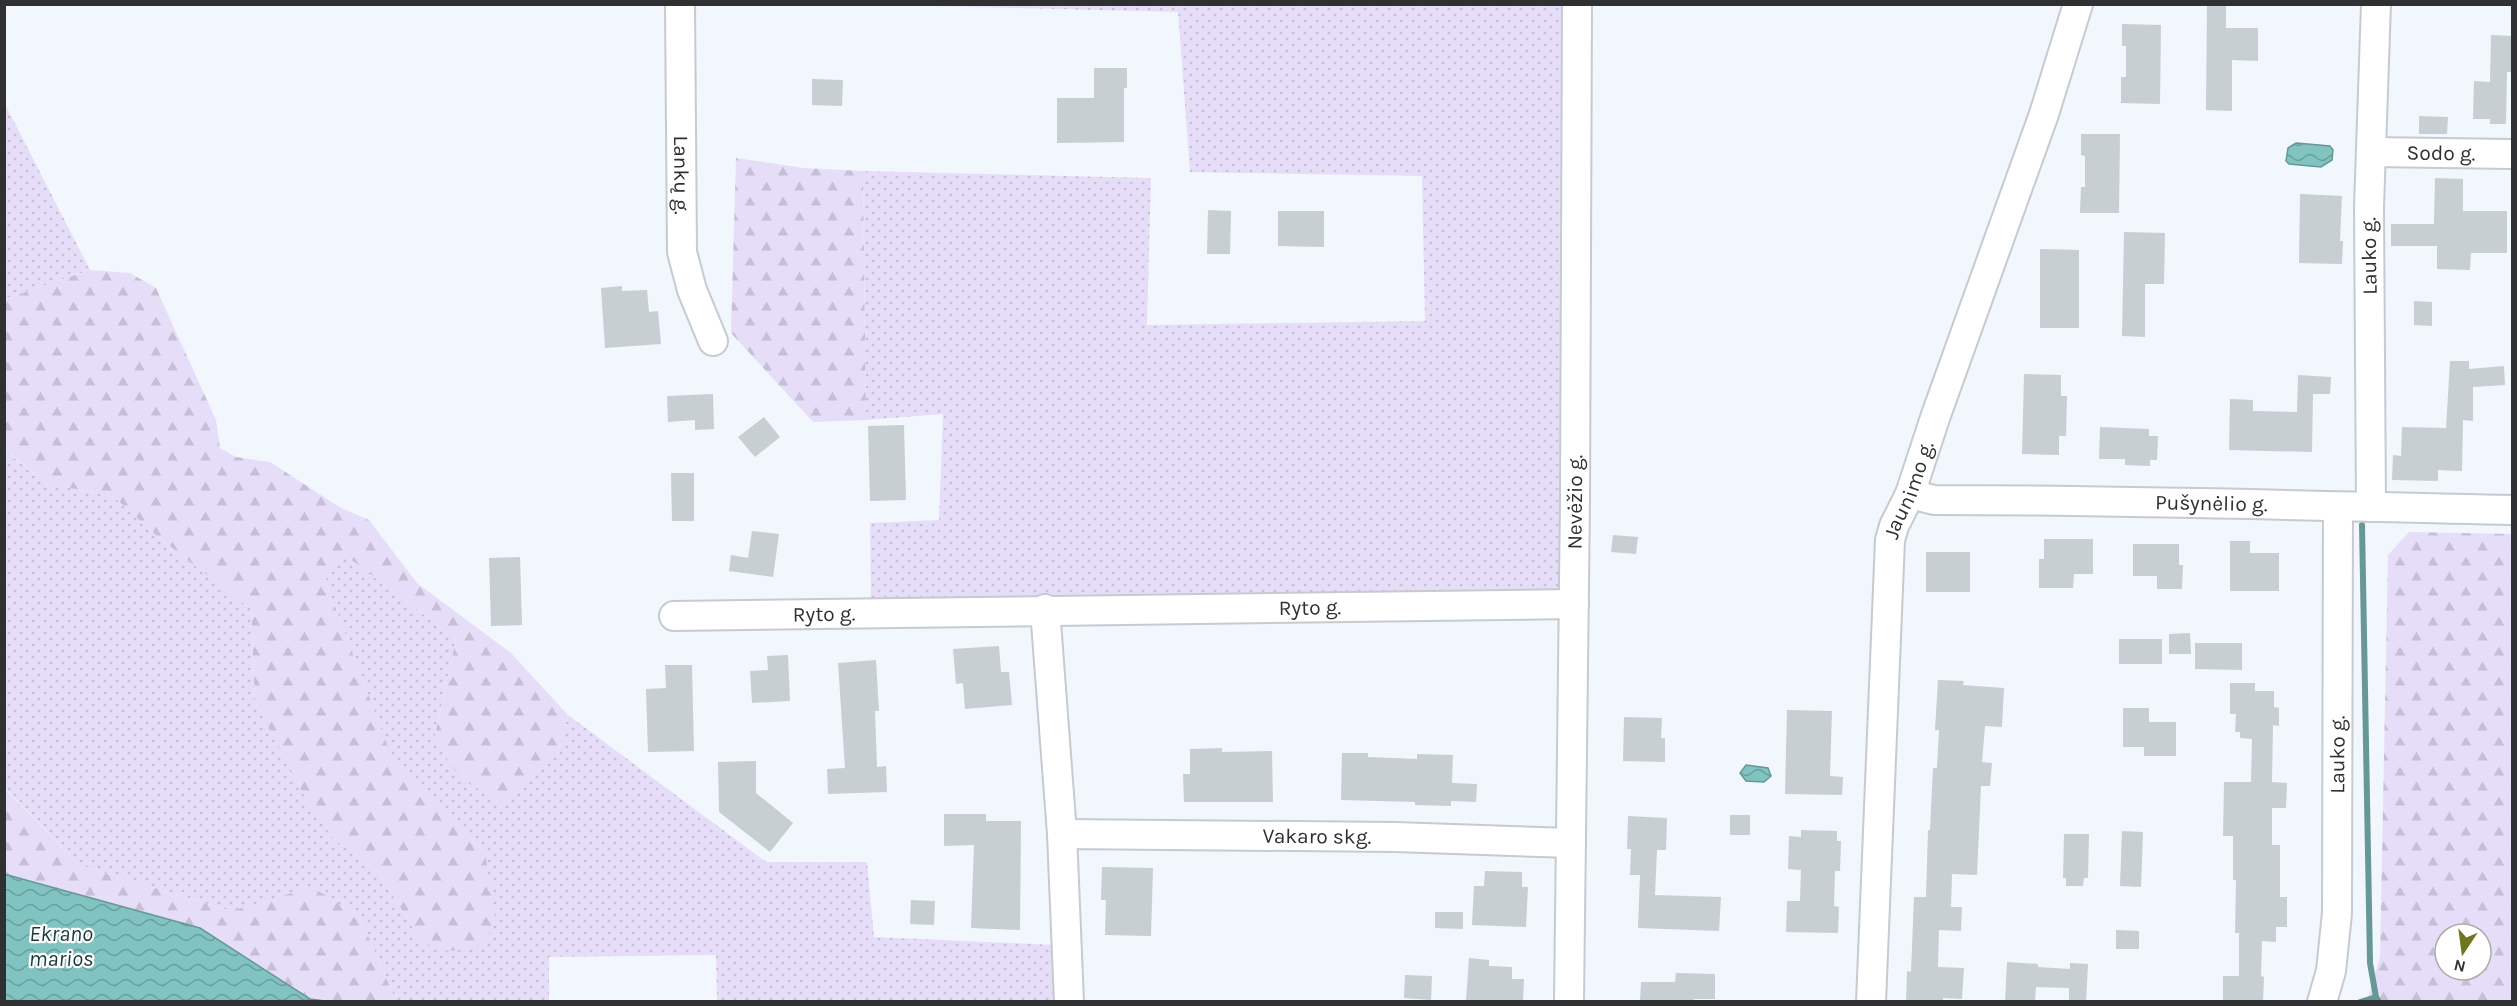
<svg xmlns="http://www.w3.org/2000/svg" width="2517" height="1006" viewBox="0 0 2517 1006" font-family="Karla,sans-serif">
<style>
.grass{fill:url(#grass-dots)}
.forest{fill:url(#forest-firs);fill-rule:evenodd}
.water{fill:url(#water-waves);stroke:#679796;stroke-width:1.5}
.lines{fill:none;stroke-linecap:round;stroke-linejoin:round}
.stream{stroke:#679796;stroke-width:6}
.building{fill:#c7cfd2}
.minor-casing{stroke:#c5cbd0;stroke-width:32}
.minor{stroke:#fff;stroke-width:28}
.labels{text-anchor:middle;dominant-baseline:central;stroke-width:4.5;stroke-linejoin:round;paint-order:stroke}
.street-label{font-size:21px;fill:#2e3032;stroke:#fff}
.water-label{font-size:22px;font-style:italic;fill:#183938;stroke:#fff}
</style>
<defs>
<pattern id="grass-dots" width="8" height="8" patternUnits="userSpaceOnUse" patternTransform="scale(1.5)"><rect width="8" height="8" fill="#e6def8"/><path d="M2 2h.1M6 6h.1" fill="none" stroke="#c6bfd5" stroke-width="1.8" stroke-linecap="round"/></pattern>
<pattern id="forest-firs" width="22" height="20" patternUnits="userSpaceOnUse" patternTransform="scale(1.5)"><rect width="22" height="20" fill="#e6def8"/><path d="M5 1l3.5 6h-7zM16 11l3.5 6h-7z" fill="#c6bfd5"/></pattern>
<pattern id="water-waves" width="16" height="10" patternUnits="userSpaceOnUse" patternTransform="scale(1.5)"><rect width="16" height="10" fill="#80c3c1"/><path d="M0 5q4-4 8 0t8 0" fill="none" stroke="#699f9d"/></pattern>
</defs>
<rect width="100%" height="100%" fill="#f1f7fd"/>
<path class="grass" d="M892 5H1577L1567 503 1559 597 871 603 870 523 939 520 943 414 866 420 863 171 1151 178 1147 325 1425 321 1422 176 1190 172 1178 12Z
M5 104 90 270 5 299H4Z
M4 450 46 483 114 497 158 537 251 609 255 702 334 839 379 873 420 939 485 853 393 761 325 580 345 555 456 639 434 740 558 754 568 715 766 862H867L874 937 1055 945 1057 1001H717L716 955 549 957V1001H396L360 917 312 888 231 911 79 865 5 788Z"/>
<path class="forest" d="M736 158 804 168 863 171 866 420 813 422 731 333Z
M90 270 130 273 156 288 216 420 220 448 236 457 270 462 341 508 369 520 417 583 511 653 568 715 558 754 503 804 460 778 434 740 456 639 345 555 325 580 393 760 485 853 496 921 488 936 476 947 450 951 433 948 420 939 379 873 334 839 314 814 255 702 251 609 158 537 114 497 46 483 5 450V299Z
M2409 532 2512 534V1001H2367L2380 957 2388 555ZM2445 934H2481V970H2445Z
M4 788 79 865 231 911 312 887 360 917 396 1001 325 1002 310 999 200 928 5 874Z"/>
<path class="water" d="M2296 143 2330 146 2333 150 2332 160 2321 167 2289 164 2286 161 2288 148Z
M1746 765 1768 768 1771 776 1764 782 1746 781 1740 773Z
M4 874 200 928 310 999 325 1001H5Z"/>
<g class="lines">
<path class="stream" d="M2362 525 2370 963 2376 997 2379 1002
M2360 1002 2376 997"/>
</g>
<path class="building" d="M2207 4H2226V28H2258V61L2232 60V111L2206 110Z
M2122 24 2161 25 2160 104 2121 103V77H2126V46H2122Z
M2491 35 2512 36V72H2507L2506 124H2490V119H2473L2474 81 2490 82Z
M1094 68H1127V88H1124V142L1057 143V98H1094Z
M812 79 843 80 842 106 812 105Z
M2419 116 2448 117 2447 134H2419Z
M2081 134H2120L2119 213H2080L2081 187H2085V156L2081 155Z
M2435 178 2463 179V211H2507V253H2471L2470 270 2437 269V246H2391V224H2434Z
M2300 194 2342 196 2340 241H2343L2342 264 2299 263Z
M1208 210 1231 211 1230 254H1207Z
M1278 211H1324V247L1278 246Z
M2124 232 2165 233 2164 284H2145V337L2122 336Z
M2040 249 2079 250V328H2040Z
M622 286V291L647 290 649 312 658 311 661 344 605 348 601 288Z
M2414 301 2432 302V326L2414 325Z
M2450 361H2469V369L2504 366 2505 385 2473 387V421L2463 420 2462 471 2438 470V481L2392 480 2393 455 2401 456 2402 427 2446 428Z
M2024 374 2061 375V396H2067L2066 436H2059V455L2022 454Z
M2298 375 2331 377 2330 394H2313L2312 452 2229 450 2230 399 2253 400V411L2297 412Z
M713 394 714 429 695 430V420L668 422 667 396Z
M764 417 780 437 755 457 738 437Z
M904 425 906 500 870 501 868 426Z
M2100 427 2149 429V436H2158L2157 460H2150V466L2125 465V459H2099Z
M671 473H694V521H672Z
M752 531 779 534 773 577 729 571 731 555 748 558Z
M1613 535 1638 537 1636 554 1611 552Z
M2044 539H2093V574H2074L2073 588H2039V559H2044Z
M2230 541H2250V553H2279V591H2230Z
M2133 544H2179V565H2183L2182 589H2157V576H2133Z
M1926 552H1970V592H1926Z
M520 557 522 625 491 626 489 558Z
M2190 633 2191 654H2169V634Z
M2119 639H2162V664H2119Z
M2195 643H2242V670L2195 669Z
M999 646 1001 672H1009L1012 705 965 709 963 683 956 684 953 649Z
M788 655 790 701 752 703 750 671 768 670 767 656Z
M876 660 879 711H875L877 767 886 766 887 792 828 794 827 769 845 768 838 663Z
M665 665H692L694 751 648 752 646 689 666 688Z
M1938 680 1964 681 1963 685 2004 688 2002 727 1985 726 1982 762 1992 763 1990 786H1981L1977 875 1952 874 1951 907H1962L1961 931 1939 930 1938 967 1964 968 1962 999 1943 998V1002H1906L1907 971 1911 972 1914 897H1926L1928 830H1930L1933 768H1937L1939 730H1935Z
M2230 683H2255V691H2274V707L2279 708V726L2273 725 2272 782 2287 783 2286 808H2272V845H2280V897H2287V927H2276V942L2262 941 2261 976 2264 977 2263 1002H2223V976H2239V933H2235L2236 880H2233V836H2223L2224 782H2251L2252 739 2240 738V732H2235L2236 714H2230Z
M2123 708H2149V722H2176V756H2144V747H2123Z
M1787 710 1832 711 1830 776 1843 777 1842 795 1785 794Z
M1624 717 1662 718 1661 738H1665V762L1623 761Z
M1222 748V752L1272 751 1273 802H1184L1183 774H1190V749Z
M1342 753H1368V757L1417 759V754L1453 755 1452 783 1477 784 1476 802 1451 801V806L1415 805V802L1341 800Z
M756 761V793L793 823 770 852 719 812 718 762Z
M944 814H986V821H1021L1020 930 971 928 974 845 944 846Z
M1730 815H1750V835H1730Z
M1628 816 1667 818 1666 850H1657L1655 895 1721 897 1719 931 1638 928 1640 875H1630L1631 849H1627Z
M1801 830 1837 831V841H1841L1840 871H1835L1834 906 1839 907 1838 933 1786 932 1787 901H1800L1801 870 1788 869 1789 836 1801 837Z
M2122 831 2143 832 2141 887 2120 886Z
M2064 834H2089L2088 878H2084L2083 886H2066V878H2063Z
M1102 867 1153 868 1151 936 1105 935 1106 900H1101Z
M1485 871 1522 872V887H1528L1526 927 1472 925 1474 886H1484Z
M911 900 935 901 934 925 910 924Z
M1435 912H1463V929L1435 928Z
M2116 930 2139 931V949H2116Z
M1469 958 1489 960V966L1512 967V979H1524L1523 1002 1466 1000Z
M2007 962 2038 964V967L2070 969V963L2088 964 2086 1002H2069V988L2036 987 2035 1002H2005Z
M1676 973 1715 974V999H1694V1002H1640L1641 982H1675Z
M1405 975 1432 976 1431 1000 1404 998Z"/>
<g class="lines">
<defs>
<g id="minor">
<path id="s1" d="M680 4 682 252 692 290 713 341"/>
<path id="s2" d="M2371 152 2512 154"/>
<path id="s3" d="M1910 494 1934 500C2127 500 2320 506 2512 510"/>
<path d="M2371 507 2369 207 2376 4"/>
<path d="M1045 609 1062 834 1069 1002"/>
<path id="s4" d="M674 616 1574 604"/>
<path id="s5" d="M1062 834 1395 837 1571 843"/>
<path id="s6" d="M1569 1002 1575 500 1577 4"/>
<path id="s7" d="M1871 1002 1890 540 1894 526 1910 494 1936 415 2044 114 2078 4"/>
<path id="s8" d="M2322 1002 2331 971 2337 913 2338 508"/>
</g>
</defs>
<use href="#minor" class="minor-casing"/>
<use href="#minor" class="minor"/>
</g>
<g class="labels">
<g class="street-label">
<text stroke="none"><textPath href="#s2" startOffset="70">Sodo g.</textPath></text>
<text stroke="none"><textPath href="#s1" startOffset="171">Lankų g.</textPath></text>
<text transform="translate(2369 256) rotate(-91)">Lauko g.</text>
<text stroke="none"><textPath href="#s7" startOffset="516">Jaunimo g.</textPath></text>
<text stroke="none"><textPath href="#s6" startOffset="500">Nevėžio g.</textPath></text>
<text stroke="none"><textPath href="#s3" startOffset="302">Pušynėlio g.</textPath></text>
<text stroke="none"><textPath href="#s4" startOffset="636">Ryto g.</textPath></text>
<text stroke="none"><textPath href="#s4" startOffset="150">Ryto g.</textPath></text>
<text stroke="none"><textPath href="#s8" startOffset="249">Lauko g.</textPath></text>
<text stroke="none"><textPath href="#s5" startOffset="255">Vakaro skg.</textPath></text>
</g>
<g class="water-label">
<text x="61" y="934">Ekrano<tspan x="61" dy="25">marios</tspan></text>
</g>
</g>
<rect width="2517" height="1006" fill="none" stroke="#2e3032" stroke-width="12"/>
<g transform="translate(2463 952) rotate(193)"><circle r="28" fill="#ffffff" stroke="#abacad" stroke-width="1.5"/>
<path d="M0-4.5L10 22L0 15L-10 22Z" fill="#6f761f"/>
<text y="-9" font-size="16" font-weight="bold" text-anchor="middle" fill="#2e3032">N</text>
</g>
</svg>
